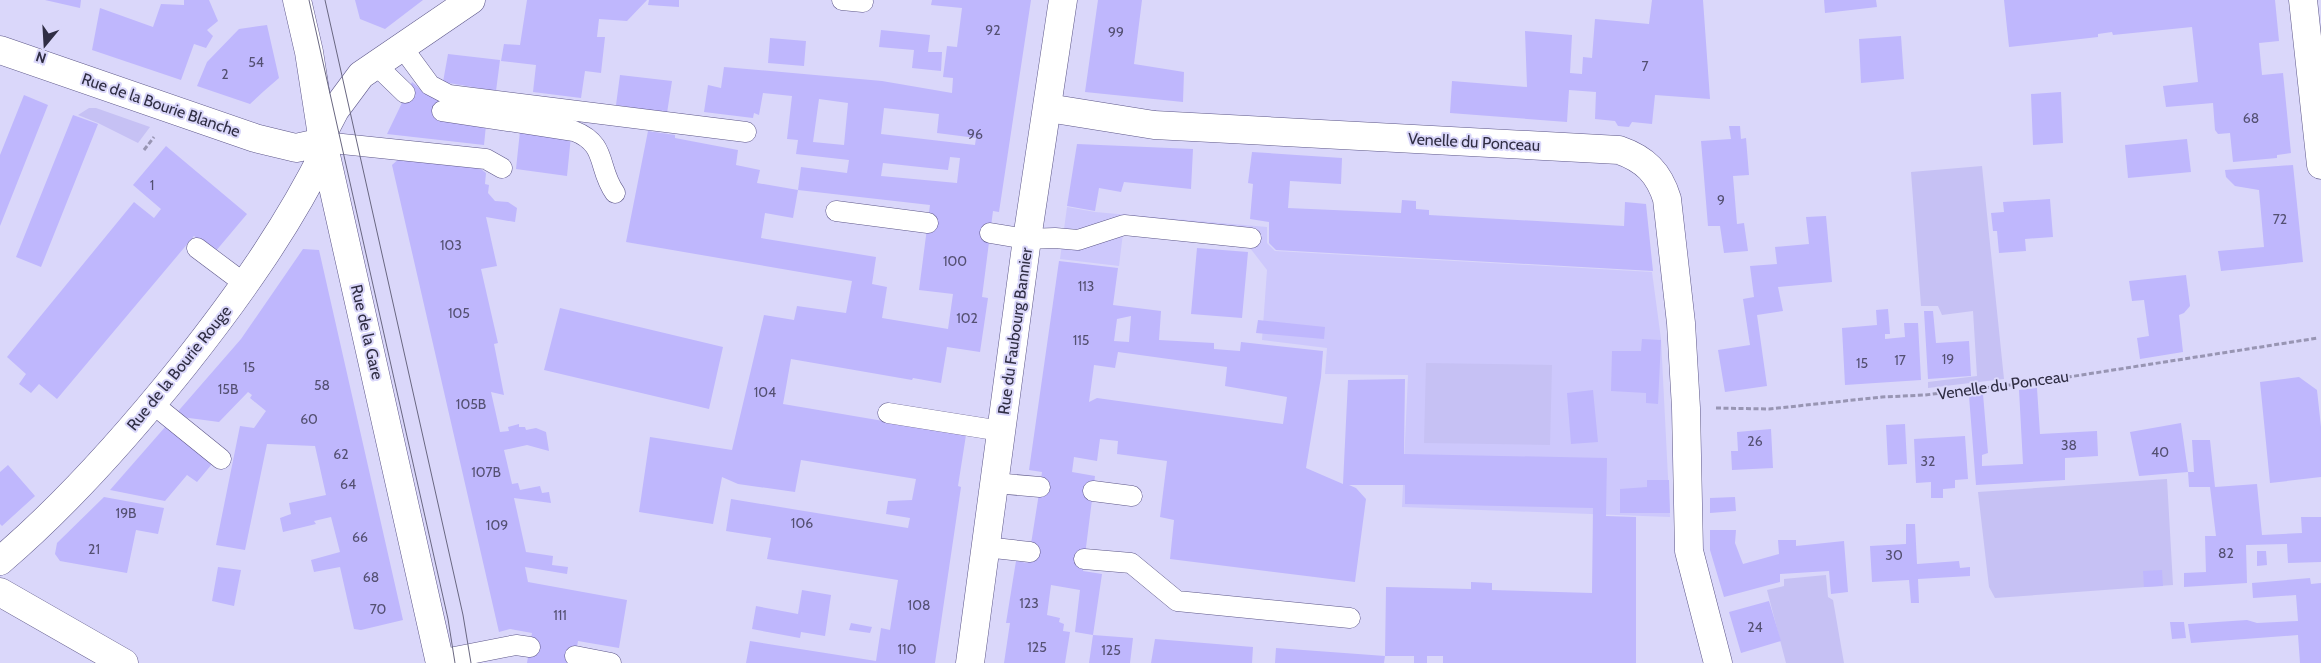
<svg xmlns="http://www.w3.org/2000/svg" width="2321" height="663" viewBox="0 0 2321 663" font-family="Cabin,sans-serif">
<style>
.built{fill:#cdc8fc}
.green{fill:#c6c1f4}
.building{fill:#bfb7fd;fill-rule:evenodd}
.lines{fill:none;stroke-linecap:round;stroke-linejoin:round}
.service-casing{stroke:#5d5789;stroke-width:21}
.minor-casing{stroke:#5d5789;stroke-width:29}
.secondary-casing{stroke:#5d5789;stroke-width:29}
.path{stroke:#9895b3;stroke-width:3;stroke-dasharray:5 2.5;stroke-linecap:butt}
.service{stroke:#fff;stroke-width:20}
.minor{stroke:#fff;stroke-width:28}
.secondary{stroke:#fff;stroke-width:28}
.tram{stroke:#696781;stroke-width:1}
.labels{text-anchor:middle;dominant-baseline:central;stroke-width:4;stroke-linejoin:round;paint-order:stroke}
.number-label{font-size:14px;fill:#545072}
.street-label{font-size:16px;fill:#302e44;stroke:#dad7fa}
</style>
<rect width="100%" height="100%" fill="#dad7fa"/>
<path class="built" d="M1067 207 1095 212 1267 227V243L1275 251 1652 272 1661 339 1670 517 1402 507 1408 375 1325 374 1327 348 1262 340 1267 270 1250 248 1123 233 1119 266 1060 259Z"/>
<path class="green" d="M89 108H96L150 127 138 143 98 123 78 115Z
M1982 166 2004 379 1928 388V382L1977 376 1973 311 1942 315 1938 306H1921L1911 172Z
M1426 363 1552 365 1550 445 1424 443Z
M2167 479 2173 585 1995 598 1989 587 1978 492Z
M1826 575 1828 597 1833 600 1844 663H1786L1767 590 1784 586V579Z"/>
<path class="building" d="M45 0H81L80 8Z
M184 0H209L218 21 207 30 213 36 206 48 194 44 181 80 92 50 100 8 153 27 161 4 184 5Z
M355 0H423L385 29 360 19Z
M527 0H647L627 21 599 19 597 37H605L601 73 585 71 581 98 533 92 536 65 501 61 504 44 520 45Z
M649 0H679V7L648 5Z
M932 0H1031L999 212 993 211 982 297 988 298 980 352 947 347 941 383 913 378 912 380 791 359 783 404 966 435 958 486 961 487 935 663H746L750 641 876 661 881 628 890 630 898 580 767 559 771 538 726 531 731 499 908 528 910 518 886 514 888 501 912 500 916 479 801 460 795 492 738 484 722 477 713 524 639 512 650 437 732 450 764 315 794 320 797 306 846 313 852 281 626 242 648 131 675 135V138L738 150 736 165 760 170 757 183 798 190 793 218 765 213 761 238 876 257 872 284 887 287 882 318 948 329 953 294 919 290 930 205 798 190 801 167 847 173 849 160 796 154 798 140 787 139 792 96 763 93 759 115 754 113 753 118 704 112 708 85 721 88 724 67 882 81 952 93 953 78 943 77 947 46 957 47 962 8 931 5ZM819 99 848 103 844 145 813 142ZM884 108 939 114 937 133 976 138 975 145 881 134ZM950 157 960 158 957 183 881 176 883 163 948 170Z
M1098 0H1142L1134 64 1184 72 1183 102 1085 92Z
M1652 0H1703L1710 99 1655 95 1652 124 1632 122 1629 127 1618 126 1615 121 1595 119 1596 92 1569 90 1567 122 1450 113 1452 81 1527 87 1525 31 1572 35 1570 73 1582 74 1583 57 1592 58 1595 19 1649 24Z
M1824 0H1876L1877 7 1825 13Z
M2004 0H2275L2279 41 2259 43 2262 75 2283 73 2291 153 2277 155V158L2233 162 2230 133 2218 134 2215 130 2213 103 2166 107 2163 86 2198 82 2192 27 2113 35 2112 32 2098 34V37L2009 47Z
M267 25 279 78 264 91 250 104 197 86 207 62 239 29Z
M881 30 930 35 928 52H942L941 71 912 68 914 50 879 47Z
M1901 36 1904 79 1861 83 1859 39Z
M770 38 806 41 804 66 768 63Z
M448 54 500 60 496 91 443 82Z
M620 75 672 81 667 113 616 105Z
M412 82 425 93 486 125 484 145 387 134Z
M2061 92 2063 143 2033 145 2031 94Z
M24 95 48 105 0 226V155Z
M73 115 98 124 41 267 16 257Z
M1729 126H1740L1741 139 1746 138 1749 175 1733 176 1737 224 1744 223 1748 251 1724 253 1720 226H1708L1701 141 1731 139Z
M520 131 571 136 567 176 516 169Z
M2187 139 2191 172 2128 178 2125 145Z
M1077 144 1193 149 1191 189 1124 182 1121 192 1099 188 1095 211 1067 206Z
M166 146 247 214 215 252 194 236 57 399 39 384 31 393 19 384 26 374 7 357 134 202 154 218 161 209 133 185Z
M1252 152 1342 158 1341 184 1290 181 1288 208 1401 213 1402 200 1416 201V209L1429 210V215L1624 226 1625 202 1646 204 1653 271 1276 250 1269 243V222L1250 219 1253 184 1248 183Z
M401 157 477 166 486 173 485 184 489 185 488 193 495 201 508 202 517 208 515 222 486 217 497 266 481 269 498 343 494 344 504 395 491 392 500 432 509 431 508 427 519 424V427H525L526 430 536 428 546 432 549 451 527 445 504 450 512 484 518 483 520 490 540 486 542 493 549 492 551 503 514 498 526 552 553 556 552 565 568 567 567 574 525 567 528 582 627 600 619 648 578 641 574 663H527L532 633 510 629 499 632 392 165Z
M2293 165 2303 262 2221 271 2218 251 2264 247 2259 190 2235 186 2226 177 2225 170Z
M2050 199 2053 237 2025 239 2026 251 1999 253 1997 231H1993L1991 213 2004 212 2003 202Z
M1826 216 1832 282 1778 287 1783 311 1757 315 1767 386 1725 392 1718 350 1750 345 1743 299 1754 297 1750 266 1777 264 1775 247 1809 244 1806 217Z
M1197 248 1248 252 1242 318 1191 314Z
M303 249 319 250 403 620 361 630 354 629 340 567 314 572 311 560 340 552 331 517 314 521 316 524 283 532 280 518 291 514 289 503 326 495 315 446 267 444 245 550 216 545 240 426 254 428 266 411 250 398 252 395 248 392 219 422 174 416 241 339Z
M1059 261 1118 268 1113 305 1161 311 1159 340 1214 343V349L1240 351 1241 342 1323 351 1321 377 1306 468 1343 484 1348 380 1405 379 1404 454 1607 458 1606 516 1636 517V663H1443V656H1427V663H1414V656H1385L1386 587 1471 589V582L1492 583V590L1592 593 1593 508 1405 504V485H1349L1356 488 1366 499 1355 582 1170 559 1174 520 1160 517 1167 461 1117 454 1118 441 1100 439 1097 461 1074 457 1072 472 1095 476 1083 571 1102 574 1093 635 1075 632 1080 590 1051 585 1047 615 1060 618 1059 622 1064 624 1063 631 1070 632 1065 663H1004L1010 623H1006L1016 561 1028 563 1040 487 1042 472 1029 470ZM1131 316 1129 342 1114 341 1117 319ZM1118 352 1227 367 1225 386 1287 397 1283 424 1097 398 1089 402 1094 365 1115 368Z
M2186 275 2190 306 2184 313 2179 315 2183 352 2140 359 2137 338 2149 336 2144 300 2132 301 2129 281Z
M560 308 723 347 709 409 544 370Z
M1888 309 1890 334H1885V339L1905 337 1904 323H1918L1921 380 1845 385 1842 328 1877 325 1876 310Z
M1924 311H1933L1936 343 1969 341 1971 376 1928 379Z
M1258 320 1325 327 1324 339 1256 333Z
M1642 339 1661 340 1658 404 1646 403V393L1611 391 1612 351H1641Z
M2299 377 2317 390 2321 427V477L2270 483 2260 382Z
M2037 388 2040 434 2097 431 2098 456 2065 458V480L1976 485 1969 396 1983 394 1988 453 1982 455V466L2023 464 2019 390Z
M1593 390 1598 442 1571 444 1567 393Z
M2181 423 2188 472H2194L2192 440H2210L2215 487 2257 484 2262 535 2302 533 2301 517H2321V562L2288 563 2287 544 2246 545 2247 583 2184 587V573L2206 572 2205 536H2216L2210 487H2189L2188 472 2139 476 2130 432Z
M1905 424 1907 464 1888 465 1886 425Z
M166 426 212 464 197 482 187 475 165 501 110 490Z
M1771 429 1773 468 1732 470 1731 451H1738L1737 432Z
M1965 436 1968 479 1955 480V488L1943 489V498H1931V482L1916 483 1914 439Z
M8 465 35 496 2 526 0 524V472Z
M1647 480H1669L1670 513H1620V489L1647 487Z
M104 497 164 508 158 534 136 530 127 573 60 561 55 554 57 543Z
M1735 497 1736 511 1710 513V498Z
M1906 524H1915L1917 564 1959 561 1960 568 1970 567V576L1918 579 1919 603H1911L1909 580 1872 582 1870 546 1906 544Z
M1710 530H1736L1735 543 1743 564 1779 554 1778 540H1796V546L1844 541 1848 592 1831 594 1829 571 1780 574V582L1724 597 1710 550Z
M2257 551H2266L2267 565 2257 566Z
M218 567 241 570 234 606 212 601Z
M2162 570 2163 586 2144 587 2143 571Z
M2310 578 2311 584 2321 583V663H2300L2298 635 2191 643 2188 624 2247 620 2257 623 2298 621 2296 595 2253 598 2252 583Z
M802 590 831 595 825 636 801 632 800 638 752 629 756 606 798 614Z
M1769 601 1781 641 1741 653 1729 612Z
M2170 622H2184L2186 638 2172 639Z
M851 623 872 627 870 633 849 630Z
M1093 635 1133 638 1130 663H1089Z
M1155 639 1253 647 1252 663H1151Z
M1276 648 1385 656 1384 663H1275Z"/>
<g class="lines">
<defs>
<path id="service" d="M842 0 863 2
M402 47 430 85 449 95 746 132
M376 65 405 93
M442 111 574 131C608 144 597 168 615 193
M323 142 486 159 502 168
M836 211 928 223
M990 233 1027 239 1055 238 1078 240 1124 225 1251 238
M197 248 245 284
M153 404 221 459
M888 413 1001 431
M994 483 1040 487
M1093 491 1132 496
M985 547 1030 552
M1084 559 1131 563 1177 601 1350 618
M575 656 611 663
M439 660 516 645 530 647"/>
<path id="minor" d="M297 0 309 52 323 142 440 663
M2303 0 2321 165
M0 50 255 138 296 148 323 142
M1048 108 1154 125 1619 150C1645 159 1659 173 1667 199L1681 323 1686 408 1689 551 1718 663
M322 135 335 110 361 75 471 0
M0 561C68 503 128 435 184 365 237 298 287 228 325 151"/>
<path id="secondary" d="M0 592 124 663
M970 663 1027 239 1063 0"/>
</defs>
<use href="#service" class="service-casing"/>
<use href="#minor" class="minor-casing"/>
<use href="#secondary" class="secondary-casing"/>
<path class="path" d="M144 150 154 137
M1716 408 1769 409 1882 397 1925 395 2043 381 2318 338"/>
<use href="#service" class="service"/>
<use href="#minor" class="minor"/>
<use href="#secondary" class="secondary"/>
<path class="tram" d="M309 0 448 619 455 663
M325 0 463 615 471 663"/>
</g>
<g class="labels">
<g class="number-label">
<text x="993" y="30">92</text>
<text x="1116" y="32">99</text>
<text x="256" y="62">54</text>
<text x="1645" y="66">7</text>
<text x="225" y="74">2</text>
<text x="2251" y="118">68</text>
<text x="975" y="134">96</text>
<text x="152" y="185">1</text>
<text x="1721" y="200">9</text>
<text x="2280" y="219">72</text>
<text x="451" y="245">103</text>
<text x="955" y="261">100</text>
<text x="1086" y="286">113</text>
<text x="459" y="313">105</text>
<text x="967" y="318">102</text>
<text x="1081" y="340">115</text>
<text x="1948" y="359">19</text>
<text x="1900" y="360">17</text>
<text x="1862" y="363">15</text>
<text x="249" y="367">15</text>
<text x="322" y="385">58</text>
<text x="228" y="389">15B</text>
<text x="765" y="392">104</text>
<text x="471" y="404">105B</text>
<text x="309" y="419">60</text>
<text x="1755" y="441">26</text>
<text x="2069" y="445">38</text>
<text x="2160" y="452">40</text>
<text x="341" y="454">62</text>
<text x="1928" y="461">32</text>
<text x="486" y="472">107B</text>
<text x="348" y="484">64</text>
<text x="126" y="513">19B</text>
<text x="802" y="523">106</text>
<text x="497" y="525">109</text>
<text x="360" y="537">66</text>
<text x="94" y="549">21</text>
<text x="2226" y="553">82</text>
<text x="1894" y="555">30</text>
<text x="371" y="577">68</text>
<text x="1029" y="603">123</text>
<text x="919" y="605">108</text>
<text x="378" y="609">70</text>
<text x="560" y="615">111</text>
<text x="1755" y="627">24</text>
<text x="1037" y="647">125</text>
<text x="907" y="649">110</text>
<text x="1111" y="650">125</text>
</g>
<g class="street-label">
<text transform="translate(161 105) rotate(19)">Rue de la Bourie Blanche</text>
<text transform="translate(1474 142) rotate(3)">Venelle du Ponceau</text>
<text transform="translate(1015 331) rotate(-82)">Rue du Faubourg Bannier</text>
<text transform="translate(367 332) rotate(77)">Rue de la Gare</text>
<text transform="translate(179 368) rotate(-51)">Rue de la Bourie Rouge</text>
<text transform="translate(2003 385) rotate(-8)">Venelle du Ponceau</text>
</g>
</g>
<g transform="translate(45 45) rotate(198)" stroke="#dad7fa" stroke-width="4" paint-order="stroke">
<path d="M0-4L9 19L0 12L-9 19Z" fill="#302e44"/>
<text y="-8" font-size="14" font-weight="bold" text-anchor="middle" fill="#302e44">N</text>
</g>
</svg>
